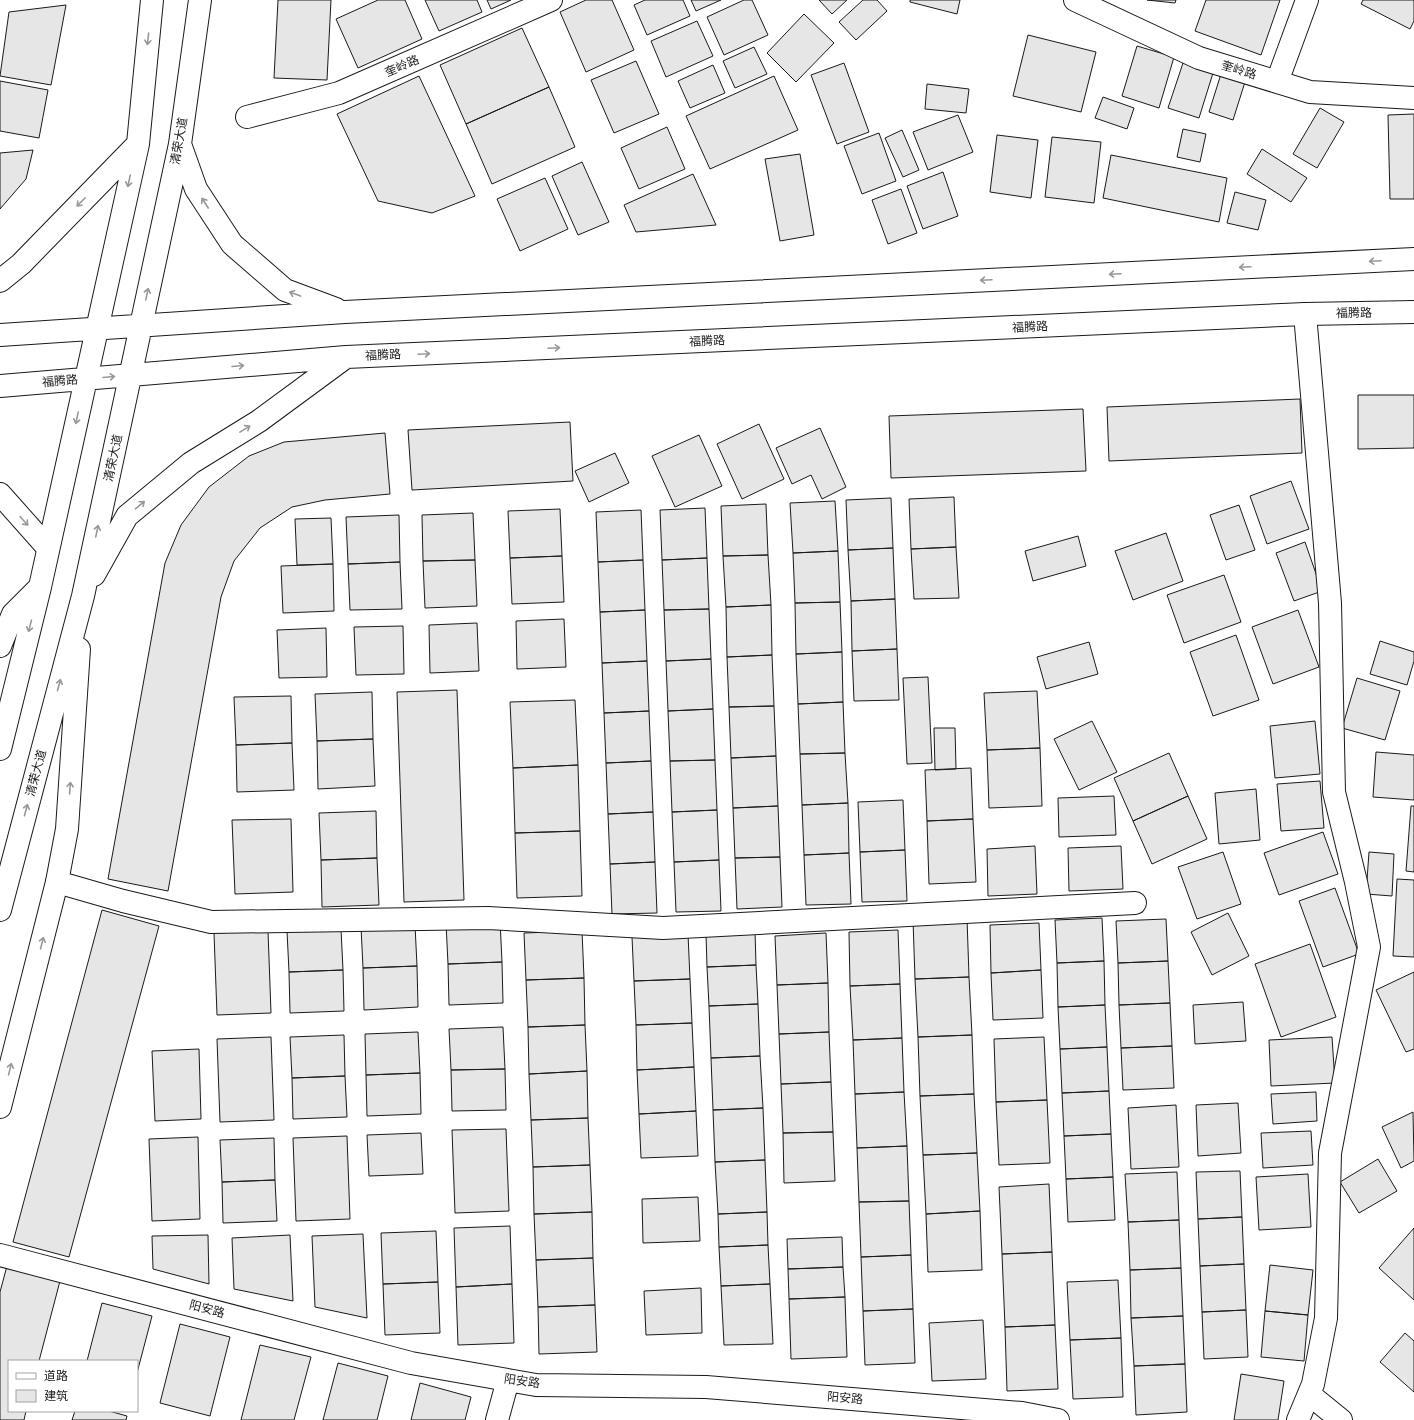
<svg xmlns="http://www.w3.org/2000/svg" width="1414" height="1420" viewBox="0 0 1414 1420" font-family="'Work Sans','Noto Sans SC',sans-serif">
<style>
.building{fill:#e6e6e6;stroke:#1a1a1a}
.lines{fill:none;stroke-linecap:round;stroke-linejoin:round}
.minor-casing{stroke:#1a1a1a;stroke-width:24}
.major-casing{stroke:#1a1a1a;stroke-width:24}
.minor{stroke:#fff;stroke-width:22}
.major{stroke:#fff;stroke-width:22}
.oneway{stroke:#989898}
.labels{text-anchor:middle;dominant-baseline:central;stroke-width:3;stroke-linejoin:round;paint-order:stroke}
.street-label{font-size:12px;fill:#1a1a1a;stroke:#fff}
</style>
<rect width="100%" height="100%" fill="#fff"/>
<path class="building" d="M278 0H331L327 80 274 78Z
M378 0H405L422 39 358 68 336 19Z
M425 0H477L482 12 439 31Z
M487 0H511L491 9Z
M586 0H612L634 50 586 72 560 12Z
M645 0H683L690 16 647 35 634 5Z
M691 0H721L696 11Z
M744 0H752L768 35 724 55 707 17Z
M819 0H847L832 14Z
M863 0H877L887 11 856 40 839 22Z
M910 0H960L957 14 910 2Z
M1147 0H1176L1175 3Z
M1206 0H1280L1261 55 1195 31Z
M1363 0H1414V21L1410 29 1361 4Z
M66 5 51 85 0 76 9 12Z
M804 14 834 43 796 82 767 53Z
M697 21 713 56 666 77 651 41Z
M522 28 549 87 466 124 440 65Z
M1028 35 1096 52 1081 112 1013 96Z
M1137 46 1174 57 1159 108 1122 96Z
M754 47 767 74 735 88 723 61Z
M636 61 659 114 614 133 591 80Z
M844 63 869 132 837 144 811 75Z
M1183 63 1213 73 1199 118 1168 108Z
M713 65 725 93 690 108 678 81Z
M1221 74 1245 82 1233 120 1209 112Z
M419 76 475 196 432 213 378 201 337 114Z
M774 76 798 130 710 169 686 116Z
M0 81 48 90 39 138 0 131Z
M927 84 969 89 966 113 925 109Z
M549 87 575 147 492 184 466 124Z
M1103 97 1134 108 1127 129 1095 118Z
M1320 108 1344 122 1317 168 1293 154Z
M1414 114V199H1390L1388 115Z
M958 115 973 152 928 170 913 132Z
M667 127 685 169 639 189 621 148Z
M1183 129 1206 134 1200 162 1177 157Z
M902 130 919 170 903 177 885 138Z
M879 133 896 181 862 194 844 146Z
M997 135 1038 140 1031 198 990 192Z
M1052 137 1101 142 1094 203 1045 197Z
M1262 149 1307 178 1291 202 1247 174Z
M33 150 26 179 0 209V153Z
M800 154 814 235 780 241 765 159Z
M1111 155 1227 178 1219 222 1103 198Z
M582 162 609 222 578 235 552 176Z
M943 172 958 216 923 229 907 186Z
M693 174 716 225 636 232 624 205Z
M545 178 568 229 520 251 497 199Z
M901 189 917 233 888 244 872 200Z
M1235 192 1266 200 1258 230 1227 223Z
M1358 395H1414V448L1358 449Z
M1300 399 1302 453 1109 461 1107 407Z
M1083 409 1086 471 891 478 889 416Z
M570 422 573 481 412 490 408 430Z
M759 424 784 479 742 499 717 444Z
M820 428 846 487 822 499 811 475 792 484 776 448Z
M385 433 390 494 325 500 292 507 260 528 234 561 221 597 168 891 108 879 165 563 181 525 209 487 249 456 284 442Z
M699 435 722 486 675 507 652 456Z
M615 453 629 483 589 502 575 471Z
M1291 481 1309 529 1267 544 1250 496Z
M954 497 956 547 911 549 909 499Z
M891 498 893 548 848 550 846 500Z
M835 501 838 551 793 553 790 503Z
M766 504 768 555 723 556 721 506Z
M1239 505 1255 550 1226 560 1210 515Z
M705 508 707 558 662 560 660 510Z
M560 509 562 556 510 558 508 511Z
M641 510 643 560 598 562 596 512Z
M473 513 475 560 423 561 422 515Z
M399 515 400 562 348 564 346 517Z
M331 518 333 564 297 565 295 519Z
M1166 533 1183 581 1133 600 1115 551Z
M1078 536 1086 566 1033 581 1025 551Z
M1305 542 1322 591 1294 601 1276 553Z
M956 547 959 598 914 599 911 549Z
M893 548 895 599 851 601 848 550Z
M838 551 840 602 795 603 793 553Z
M768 555 771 605 726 607 723 556Z
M562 556 564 602 512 604 510 558Z
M707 558 709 609 664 610 662 560Z
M475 560 477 606 425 608 423 561Z
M643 560 645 610 600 612 598 562Z
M400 562 402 609 350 610 348 564Z
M333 564 334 611 283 613 281 566Z
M1224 575 1241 622 1184 643 1167 595Z
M895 599 897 649 852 651 851 601Z
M840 602 842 652 796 654 795 603Z
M771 605 772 655 727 657 726 607Z
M709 609 711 659 666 661 664 610Z
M645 610 647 661 602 663 600 612Z
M1298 610 1319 667 1273 684 1252 627Z
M564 619 566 667 517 669 516 621Z
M477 623 479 671 430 673 429 625Z
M403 626 404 674 356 675 354 627Z
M326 628 327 677 279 678 277 630Z
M1236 635 1259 700 1213 716 1190 652Z
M1380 641 1414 652V661L1407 685 1370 674Z
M1089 642 1098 674 1046 689 1037 657Z
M897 649 899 700 854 701 852 651Z
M842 652 843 702 798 704 796 654Z
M772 655 774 706 729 707 727 657Z
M711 659 713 709 668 711 666 661Z
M647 661 649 711 604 713 602 663Z
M928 677 932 763 907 764 903 678Z
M1357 678 1400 691 1385 740 1342 728Z
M457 690 464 900 404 902 397 692Z
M1037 691 1040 748 987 750 984 693Z
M372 692 373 739 317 741 315 694Z
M291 696 292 743 236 745 234 697Z
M575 700 578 765 513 768 510 702Z
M843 702 845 753 800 754 798 704Z
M774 706 776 756 731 758 729 707Z
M713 709 715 760 670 761 668 711Z
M649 711 651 761 606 763 604 713Z
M1092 721 1117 772 1079 790 1054 739Z
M1315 721 1320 774 1275 778 1270 726Z
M934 728H955L956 769 935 770Z
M373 739 375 786 318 789 317 741Z
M292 743 294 790 237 792 236 745Z
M1040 748 1042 806 989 808 987 750Z
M1376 752 1414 755V800L1373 797Z
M845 753 848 803 802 805 800 754Z
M1169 753 1188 796 1133 821 1114 778Z
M776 756 778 806 733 808 731 758Z
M715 760 717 810 672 812 670 761Z
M651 761 653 812 608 814 606 763Z
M578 765 580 831 515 833 513 768Z
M971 768 973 819 927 821 925 770Z
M1320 781 1324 828 1281 831 1277 784Z
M1256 789 1260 840 1219 844 1215 793Z
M1114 796 1116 835 1059 837 1058 798Z
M1188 796 1207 839 1152 864 1133 821Z
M903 800 905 850 860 852 858 802Z
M848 803 849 853 804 855 802 805Z
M778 806 780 857 735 858 733 808Z
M1411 806H1414V872L1406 871Z
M717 810 719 860 674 862 672 812Z
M376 811 377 858 321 860 319 813Z
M653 812 655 862 610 864 608 814Z
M291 819 293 892 235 894 232 820Z
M973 819 976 882 929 884 927 821Z
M580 831 582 896 517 898 515 833Z
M1323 832 1338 874 1279 895 1264 853Z
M1035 846 1037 894 988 896 987 849Z
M1121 846 1123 889 1069 891 1068 848Z
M905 850 907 901 862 902 860 852Z
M1223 852 1241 904 1197 919 1178 867Z
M1369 852 1394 854 1392 896 1366 894Z
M849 853 851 904 806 905 804 855Z
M780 857 782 907 737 909 735 858Z
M377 858 379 905 322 907 321 860Z
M719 860 721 911 676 912 674 862Z
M655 862 657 913 612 914 610 864Z
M1397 879 1414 880V957L1393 956Z
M1335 888 1359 954 1323 967 1299 901Z
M102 910 159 926 69 1257 13 1242Z
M1228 913 1249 956 1212 975 1191 932Z
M967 918 969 977 915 979 913 920Z
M1102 918 1104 961 1057 963 1055 920Z
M1166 919 1168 961 1118 963 1116 921Z
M500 920 502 962 448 964 446 923Z
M1039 923 1041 970 991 973 990 925Z
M415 925 417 966 363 968 361 927Z
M341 929 343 970 289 972 287 931Z
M898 930 900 984 850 986 849 932Z
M268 931 271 1013 217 1015 214 933Z
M582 931 584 978 526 980 524 933Z
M755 931 756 965 707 967 706 934Z
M826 933 828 983 777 985 775 936Z
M688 934 690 979 634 981 632 937Z
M1310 944 1336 1017 1281 1037 1255 964Z
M1104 961 1105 1005 1058 1007 1057 963Z
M1168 961 1170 1003 1119 1005 1118 963Z
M502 962 503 1003 449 1005 448 964Z
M756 965 758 1004 709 1006 707 967Z
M417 966 418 1007 364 1010 363 968Z
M343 970 344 1011 290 1013 289 972Z
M1041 970 1043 1018 993 1020 991 973Z
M1414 972V1049L1406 1052 1376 990Z
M969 977 972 1035 918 1037 915 979Z
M584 978 585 1025 528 1027 526 980Z
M690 979 692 1023 636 1025 634 981Z
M828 983 829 1032 779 1034 777 985Z
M900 984 902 1038 853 1040 850 986Z
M1243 1002 1246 1041 1195 1044 1193 1005Z
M1170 1003 1172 1046 1121 1048 1119 1005Z
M758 1004 760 1056 711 1058 709 1006Z
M1105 1005 1107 1047 1060 1049 1058 1007Z
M692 1023 694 1067 637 1070 636 1025Z
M585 1025 587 1071 529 1074 528 1027Z
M503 1027 505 1069 451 1070 449 1029Z
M418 1032 420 1073 366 1075 365 1034Z
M829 1032 831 1082 781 1084 779 1034Z
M344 1035 345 1076 292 1078 290 1037Z
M972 1035 974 1094 920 1096 918 1037Z
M271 1037 274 1120 220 1122 217 1039Z
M1044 1037 1047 1100 996 1102 994 1039Z
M1332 1037 1335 1083 1271 1086 1269 1040Z
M902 1038 904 1092 855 1094 853 1040Z
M1172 1046 1174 1088 1123 1090 1121 1048Z
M1107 1047 1109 1091 1062 1093 1060 1049Z
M199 1049 201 1119 155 1121 152 1051Z
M760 1056 763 1108 713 1110 711 1058Z
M694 1067 696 1111 639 1114 637 1070Z
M505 1069 506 1110 452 1111 451 1070Z
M587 1071 588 1118 531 1120 529 1074Z
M420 1073 421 1114 367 1116 366 1075Z
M345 1076 347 1117 293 1119 292 1078Z
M831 1082 833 1132 783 1133 781 1084Z
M1109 1091 1111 1134 1064 1136 1062 1093Z
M904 1092 907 1146 857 1148 855 1094Z
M1316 1092 1317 1121 1273 1124 1271 1094Z
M974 1094 977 1153 923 1155 920 1096Z
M1047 1100 1050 1163 999 1165 996 1102Z
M1238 1103 1241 1153 1198 1156 1196 1105Z
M1176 1105 1179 1167 1131 1169 1128 1108Z
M763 1108 765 1160 715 1162 713 1110Z
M696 1111 698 1156 641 1158 639 1114Z
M1413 1112 1414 1161 1401 1168 1382 1127Z
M588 1118 590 1165 533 1167 531 1120Z
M506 1129 509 1211 455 1213 452 1130Z
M1311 1131 1313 1165 1263 1168 1261 1133Z
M833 1132 835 1181 784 1183 783 1133Z
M421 1133 423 1174 369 1176 367 1135Z
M1111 1134 1113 1177 1066 1179 1064 1136Z
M347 1136 350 1219 296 1221 293 1138Z
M198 1137 200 1219 152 1221 149 1139Z
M274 1138 275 1180 222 1182 220 1140Z
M907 1146 909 1201 859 1202 857 1148Z
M977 1153 980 1211 926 1214 923 1155Z
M1378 1159 1397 1191 1359 1213 1340 1182Z
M765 1160 767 1212 718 1214 715 1162Z
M590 1165 592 1212 534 1214 533 1167Z
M1240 1171 1242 1217 1198 1219 1196 1172Z
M1177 1172 1179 1220 1128 1222 1125 1174Z
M1308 1174 1311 1227 1259 1230 1256 1177Z
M1113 1177 1115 1220 1068 1222 1066 1179Z
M275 1180 277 1221 223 1223 222 1182Z
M1049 1184 1052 1252 1002 1254 999 1187Z
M698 1197 700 1241 643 1243 642 1199Z
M909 1201 911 1255 861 1257 859 1202Z
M980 1211 982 1270 928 1272 926 1214Z
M592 1212 593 1258 536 1260 534 1214Z
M767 1212 768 1245 719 1247 718 1214Z
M1242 1217 1244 1264 1200 1266 1198 1219Z
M1179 1220 1181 1268 1130 1270 1128 1222Z
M510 1226 512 1284 456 1287 454 1228Z
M1414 1228V1300L1379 1268Z
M436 1231 438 1282 383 1284 381 1233Z
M363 1234 367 1318 315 1307 312 1236Z
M208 1235 209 1284 153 1269 152 1236Z
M290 1235 293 1301 234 1289 232 1238Z
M842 1237 843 1267 788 1269 787 1239Z
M768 1245 770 1284 721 1286 719 1247Z
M1052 1252 1055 1325 1005 1327 1002 1254Z
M911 1255 913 1309 863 1311 861 1257Z
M593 1258 595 1305 538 1307 536 1260Z
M1244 1264 1246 1310 1202 1312 1200 1266Z
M1270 1265 1313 1270 1308 1315 1265 1311Z
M7 1266 60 1281 39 1361H9V1411H26L24 1420H0V1292Z
M843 1267 845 1297 789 1299 788 1269Z
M1181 1268 1183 1316 1131 1318 1130 1270Z
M1118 1280 1121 1338 1070 1340 1067 1282Z
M438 1282 440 1333 385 1335 383 1284Z
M512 1284 514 1343 458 1345 456 1287Z
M770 1284 773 1344 724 1345 721 1286Z
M701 1288 702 1333 646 1335 644 1291Z
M845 1297 847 1357 791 1359 789 1299Z
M102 1303 152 1316 137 1373V1361H87Z
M595 1305 597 1352 539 1354 538 1307Z
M913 1309 915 1363 865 1365 863 1311Z
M1246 1310 1248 1357 1204 1359 1202 1312Z
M1265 1311 1308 1315 1304 1361 1261 1357Z
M1183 1316 1185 1364 1134 1366 1131 1318Z
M983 1320 986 1379 932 1381 929 1323Z
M180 1324 230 1337 210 1416 160 1403Z
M1055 1325 1058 1389 1007 1391 1005 1327Z
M1405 1333 1414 1341V1392L1380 1362Z
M1121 1338 1123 1397 1073 1399 1070 1340Z
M260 1345 311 1357 294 1420H241Z
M338 1363 388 1376 377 1420H323Z
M1185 1364 1187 1412 1136 1415 1134 1366Z
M1241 1374 1284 1381 1278 1420H1234Z
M420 1383 471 1397 465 1420H411Z
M75 1411H109L127 1416 126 1420H72Z"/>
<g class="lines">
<defs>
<path id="minor" d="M1075 0 1199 58 1310 92 1414 98
M1277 82 1307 0
M247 117 339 93 551 0
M57 882 123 901 211 922 488 918 663 928 1135 903
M0 1255 411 1363 536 1385 706 1387 1022 1413 1058 1420
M1309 1394 1341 1420
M497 1420 508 1380
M1298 1420 1313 1384 1326 1318 1330 1153 1369 947 1356 882 1334 792 1330 603 1305 314"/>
<path id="major" d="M180 144 196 189 232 244 285 290 336 309
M0 281 21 264 138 144
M0 335 345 312 1414 259
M0 386 346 357 1305 314 1414 312
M0 494 48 548
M94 575 127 516 191 463 259 421 346 357
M0 646 13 614 40 587
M0 749 40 587 138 144 152 0
M0 910 83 596 180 144 200 0
M0 1107 57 882 67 829 79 649"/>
</defs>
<use href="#minor" class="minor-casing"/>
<use href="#major" class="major-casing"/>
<use href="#minor" class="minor"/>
<use href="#major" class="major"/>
</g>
<defs><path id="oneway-shaft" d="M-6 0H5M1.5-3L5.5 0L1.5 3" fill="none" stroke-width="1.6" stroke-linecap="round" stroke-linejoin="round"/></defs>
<g class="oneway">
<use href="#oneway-shaft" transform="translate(148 39) rotate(96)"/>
<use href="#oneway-shaft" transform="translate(129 181) rotate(102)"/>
<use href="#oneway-shaft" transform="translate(81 202) rotate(135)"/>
<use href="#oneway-shaft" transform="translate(205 203) rotate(-123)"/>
<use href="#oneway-shaft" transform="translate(1375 261) rotate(177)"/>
<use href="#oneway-shaft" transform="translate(1245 267) rotate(177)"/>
<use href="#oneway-shaft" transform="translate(1115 274) rotate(177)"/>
<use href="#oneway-shaft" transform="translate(986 280) rotate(177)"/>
<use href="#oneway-shaft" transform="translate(147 294) rotate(-78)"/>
<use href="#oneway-shaft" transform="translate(295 294) rotate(-160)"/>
<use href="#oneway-shaft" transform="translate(554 348) rotate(-3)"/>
<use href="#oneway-shaft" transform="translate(424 354) rotate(-3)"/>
<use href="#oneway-shaft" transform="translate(238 366) rotate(-5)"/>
<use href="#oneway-shaft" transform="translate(109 377) rotate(-5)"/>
<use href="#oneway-shaft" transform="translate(77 418) rotate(102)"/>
<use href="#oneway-shaft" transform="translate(245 429) rotate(-32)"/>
<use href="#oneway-shaft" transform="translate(140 505) rotate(-40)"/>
<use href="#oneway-shaft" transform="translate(24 521) rotate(48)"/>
<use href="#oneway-shaft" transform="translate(97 531) rotate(-78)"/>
<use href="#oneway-shaft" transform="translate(30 626) rotate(104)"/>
<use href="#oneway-shaft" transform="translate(59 685) rotate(-75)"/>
<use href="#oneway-shaft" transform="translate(70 788) rotate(-86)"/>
<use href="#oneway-shaft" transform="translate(26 810) rotate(-75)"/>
<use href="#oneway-shaft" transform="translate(42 943) rotate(-76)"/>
<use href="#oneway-shaft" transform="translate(10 1069) rotate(-76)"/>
</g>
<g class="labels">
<g class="street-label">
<text transform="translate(402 66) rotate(-23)">奎岭路</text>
<text transform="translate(1239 70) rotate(17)">奎岭路</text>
<text transform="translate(179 141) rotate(-80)">清荣大道</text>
<text transform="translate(1354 313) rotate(-1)">福腾路</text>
<text transform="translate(1030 327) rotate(-3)">福腾路</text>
<text transform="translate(707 341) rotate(-3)">福腾路</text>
<text transform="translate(383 355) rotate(-3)">福腾路</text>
<text transform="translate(60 381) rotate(-5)">福腾路</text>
<text transform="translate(113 458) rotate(-78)">清荣大道</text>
<text transform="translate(36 773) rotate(-75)">清荣大道</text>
<text transform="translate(207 1309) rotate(15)">阳安路</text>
<text transform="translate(522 1381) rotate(8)">阳安路</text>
<text transform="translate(845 1398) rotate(5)">阳安路</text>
</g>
</g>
<rect x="8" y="1360" width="130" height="52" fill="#ffffff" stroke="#a3a3a3"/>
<rect x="16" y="1373" width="20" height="6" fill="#ffffff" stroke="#a3a3a3"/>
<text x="44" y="1380" font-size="12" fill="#1a1a1a">道路</text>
<rect x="16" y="1390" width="20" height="12" fill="#e6e6e6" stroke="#a3a3a3"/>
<text x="44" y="1400" font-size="12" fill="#1a1a1a">建筑</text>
</svg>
